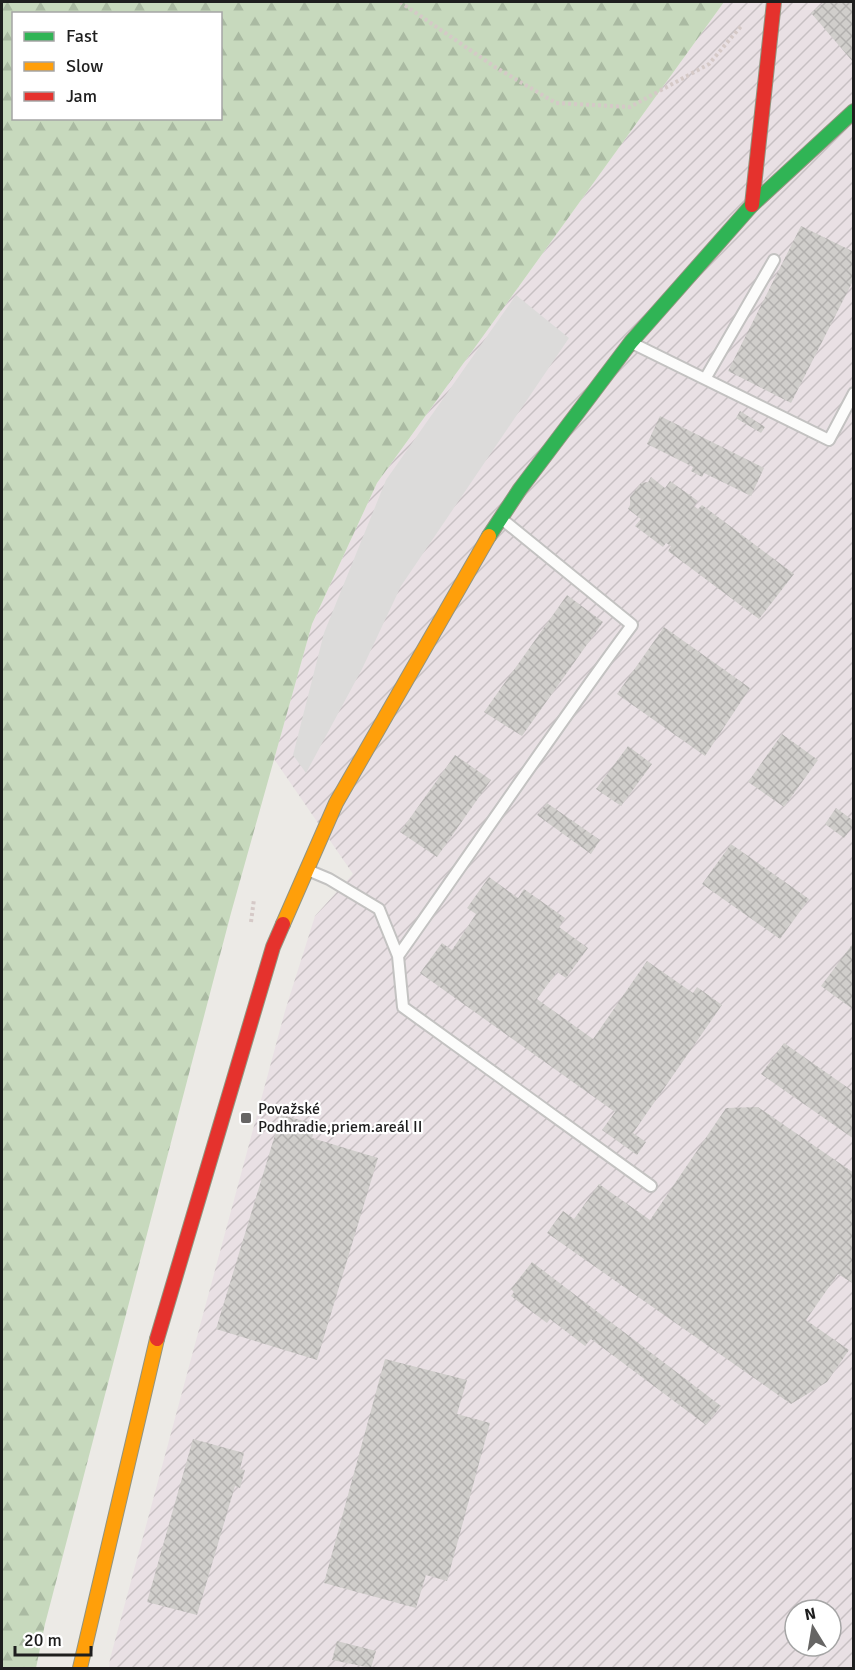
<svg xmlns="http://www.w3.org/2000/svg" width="855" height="1670" viewBox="0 0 855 1670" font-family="Signika,sans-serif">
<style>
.industrial{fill:url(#industrial-furrows);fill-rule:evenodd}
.forest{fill:url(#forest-firs);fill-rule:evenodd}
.parking{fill:#dcdbda}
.building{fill:url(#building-cross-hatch)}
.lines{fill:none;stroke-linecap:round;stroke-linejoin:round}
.lane-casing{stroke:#c3c2c1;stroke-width:14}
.fast-casing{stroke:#92947f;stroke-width:16}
.slow-casing{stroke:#92947f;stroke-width:16}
.jam-casing{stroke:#92947f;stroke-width:16}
.path{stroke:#d5c9c7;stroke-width:4;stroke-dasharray:3 3;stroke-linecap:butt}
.lane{stroke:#fcfcfb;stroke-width:10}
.fast{stroke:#30b455;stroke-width:14}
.slow{stroke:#ff9f0a;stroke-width:14}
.jam{stroke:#e5322d;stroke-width:14}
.poi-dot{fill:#666564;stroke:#fff;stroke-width:2}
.labels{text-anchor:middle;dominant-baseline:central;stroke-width:4.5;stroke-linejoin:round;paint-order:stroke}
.poi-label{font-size:16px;fill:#1e1e1e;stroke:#fff;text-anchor:start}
</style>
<defs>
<pattern id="industrial-furrows" width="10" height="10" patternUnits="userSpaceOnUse" patternTransform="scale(1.5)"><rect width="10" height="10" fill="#e9e0e4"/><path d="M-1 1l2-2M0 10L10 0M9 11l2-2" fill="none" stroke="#c7c0c3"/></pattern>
<pattern id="forest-firs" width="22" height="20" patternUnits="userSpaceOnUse" patternTransform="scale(1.5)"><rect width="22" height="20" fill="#c7d9bd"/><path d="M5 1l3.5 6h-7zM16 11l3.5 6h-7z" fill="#aabaa2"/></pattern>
<pattern id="building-cross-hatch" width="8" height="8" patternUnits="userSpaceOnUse" patternTransform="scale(1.5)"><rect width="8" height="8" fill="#d0cecb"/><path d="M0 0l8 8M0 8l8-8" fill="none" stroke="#b2b0ae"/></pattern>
</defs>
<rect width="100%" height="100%" fill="#eceae6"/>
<path class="industrial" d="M724 2H853V1668H109L110 1659 285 1011 315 916 353 874 274 759 312 624 377 483ZM795 1610H831V1646H795Z"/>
<path class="forest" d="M2 2H724L377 483 312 624 231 913 45 1624 36 1668H2ZM14 14H220V118H14Z"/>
<path class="parking" d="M516 295 569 338 401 586 362 669 306 773 293 755 324 633 386 480Z"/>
<path class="building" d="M825 2H854V63L811 13Z
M801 226 854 252V279L791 403 728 371Z
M740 411 765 427 761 433 736 418Z
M660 416 764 468 751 496 704 473 702 477 691 471 693 467 647 444Z
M651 477 665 488 670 481 698 501 694 506 698 509 702 505 794 574 759 619 668 551 671 546 666 543 663 547 635 526 641 519 628 509 630 505V497L641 483 648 482Z
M567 595 603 622 522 736 484 712Z
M664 627 750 688 705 756 617 694Z
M782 734 818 760 784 807 748 782Z
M628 746 652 764 621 806 596 789Z
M455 755 491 780 437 857 400 832Z
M547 803 600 840 591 854 537 815Z
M836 808 854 821V825L844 838 825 824Z
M731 844 809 899 780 939 702 884Z
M489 877 518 898 524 889 565 918 559 927 588 948 566 978 557 972 537 999 593 1039 647 961 693 993 697 987 722 1005 633 1133 646 1142 637 1155 602 1130 615 1112 420 973 442 943 452 950 476 914 467 908Z
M854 942V1010L821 986Z
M784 1043 854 1092V1139L761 1074Z
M758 1107 854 1173V1284L838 1274 806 1320 849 1350 827 1382 791 1404 547 1233 563 1211 574 1219 599 1184 650 1220 726 1108Z
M281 1115 316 1124 312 1138 378 1158 317 1360 216 1329Z
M532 1262 721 1406 706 1425 591 1339 585 1346 550 1319 547 1323 511 1296 514 1292 511 1289Z
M385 1359 467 1380 457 1414 490 1423 447 1581 426 1575 416 1608 324 1583Z
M193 1439 244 1453 240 1469 245 1470 240 1488 235 1486 197 1615 147 1602Z
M337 1641 376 1651 371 1668 332 1660Z"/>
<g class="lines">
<defs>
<path id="lane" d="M634 344 829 440 854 393
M705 379 774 260
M503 520 632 625C552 733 476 846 398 956L403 1007 651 1186
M310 871 329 879 379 909 398 956"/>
<path id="fast" d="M489 536 520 489 631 342 752 205 854 111"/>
<path id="slow" d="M283 924 336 803 489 536
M80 1668 157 1339"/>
<path id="jam" d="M752 205 774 2
M157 1339 273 947 283 924"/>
</defs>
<use href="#lane" class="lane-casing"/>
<use href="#fast" class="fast-casing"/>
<use href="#slow" class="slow-casing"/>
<use href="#jam" class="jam-casing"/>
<path class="path" d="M400 2 495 67 556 103 630 107 709 64 742 25
M251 922 254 899"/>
<use href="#lane" class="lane"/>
<use href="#fast" class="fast"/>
<use href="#slow" class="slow"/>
<use href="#jam" class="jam"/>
</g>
<rect class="poi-dot" x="240" y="1112" width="12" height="12" rx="3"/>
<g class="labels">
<g class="poi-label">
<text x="258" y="1109">Považské<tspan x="258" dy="18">Podhradie,priem.areál II</tspan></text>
</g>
</g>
<rect width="855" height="1670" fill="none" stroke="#1e1e1e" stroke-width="6"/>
<rect x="12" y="12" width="210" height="108" fill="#ffffff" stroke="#a5a5a5" stroke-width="1.5"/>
<rect x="24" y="32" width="30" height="9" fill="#30b455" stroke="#a5a5a5" stroke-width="1.5"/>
<text x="66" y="42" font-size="18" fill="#1e1e1e">Fast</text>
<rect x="24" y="62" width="30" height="9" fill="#ff9f0a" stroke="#a5a5a5" stroke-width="1.5"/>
<text x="66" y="72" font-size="18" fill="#1e1e1e">Slow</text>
<rect x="24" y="92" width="30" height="9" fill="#e5322d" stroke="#a5a5a5" stroke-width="1.5"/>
<text x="66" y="102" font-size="18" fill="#1e1e1e">Jam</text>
<g transform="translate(813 1628) rotate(349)"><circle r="28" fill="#ffffff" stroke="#a5a5a5" stroke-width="1.5"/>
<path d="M0-4.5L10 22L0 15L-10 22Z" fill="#666564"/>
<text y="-9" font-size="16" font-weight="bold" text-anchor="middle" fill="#1e1e1e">N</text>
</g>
<path d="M15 1646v9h76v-9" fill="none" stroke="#1e1e1e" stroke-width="3"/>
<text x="24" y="1646" font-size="18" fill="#1e1e1e" stroke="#ffffff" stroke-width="4.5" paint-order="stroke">20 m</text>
</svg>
